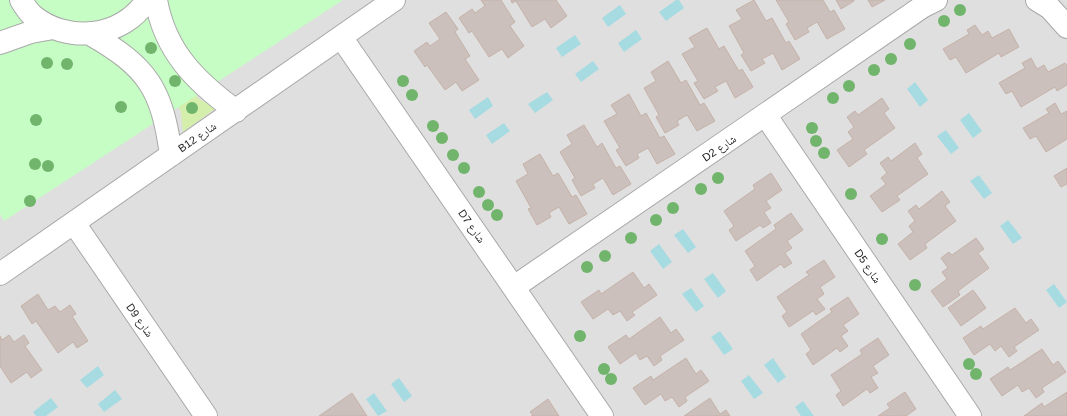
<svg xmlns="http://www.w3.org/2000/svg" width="1067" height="416" viewBox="0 0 1067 416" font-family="Arial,'Noto Naskh Arabic',sans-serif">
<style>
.residential{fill:#e0dfdf}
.grass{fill:#d4efac}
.park{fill:#c6fdc4}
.water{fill:#a6dbe2}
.building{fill:#cbc0bb;stroke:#c5b2a9}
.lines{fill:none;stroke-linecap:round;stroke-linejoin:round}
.minor-casing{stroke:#a9a9a9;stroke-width:24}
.minor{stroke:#fff;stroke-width:22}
.tree{fill:#71b46b}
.labels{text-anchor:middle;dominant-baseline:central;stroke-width:3;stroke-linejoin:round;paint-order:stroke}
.street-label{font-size:11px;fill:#222;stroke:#fff}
</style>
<rect width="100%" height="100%" fill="#f2eee8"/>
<path class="residential" d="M0 0H1067V416H0Z"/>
<path class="grass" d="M187 86 199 99 216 108 183 132 181 112 173 95Z"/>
<path class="park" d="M0 0H343L4 221 0 214Z"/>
<path class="water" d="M676 0H679L684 8 666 21 659 12Z
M620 5 626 14 608 27 602 18Z
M636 30 642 39 624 52 618 43Z
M575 35 581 44 562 57 556 48Z
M593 61 599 69 581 82 575 74Z
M915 82 928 100 920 107 907 89Z
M547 92 553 100 535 113 528 104Z
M488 97 493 106 475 119 469 110Z
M969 113 982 131 973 138 960 120Z
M504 123 510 131 492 144 486 135Z
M946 130 959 148 951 154 937 136Z
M979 175 992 193 984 199 970 181Z
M1008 220 1022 238 1013 244 1000 226Z
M683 229 696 247 688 253 674 235Z
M659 244 672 262 663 269 650 251Z
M713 273 726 291 718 298 704 279Z
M1054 284 1067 302 1059 308 1046 290Z
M691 288 704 306 696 312 682 294Z
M720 331 733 349 724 355 711 337Z
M773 358 786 377 778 383 764 365Z
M98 366 104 375 87 388 80 380Z
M749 375 763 393 754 399 741 381Z
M399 378 412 396 404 402 391 384Z
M115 390 122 399 104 412 98 404Z
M374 393 387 411 378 416 366 399Z
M51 398 58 407 46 416H36L33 412Z
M803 401 814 416H801L795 407Z"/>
<path class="building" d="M481 0H501L515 22 510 26 524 46 508 58 502 49 489 57 472 31 469 33 459 18 472 9 475 13 485 6Z
M511 0H556L567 16 551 28 545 19 532 27 516 1 512 3Z
M754 0 766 21 772 18 786 43 789 41 800 59 782 70 773 53 762 59 765 63 751 71 741 55 744 53 729 26 742 19 736 10Z
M776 0H823L830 12 834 10 845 29 827 39 817 22 807 28 809 32 795 40 786 24 789 22Z
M836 0H854V1L841 9Z
M868 0H885L872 7Z
M446 12 458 29 455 32 470 56 465 59 479 80 462 91 456 82 445 90 427 65 425 67 414 51 427 42 430 46 440 39 429 23Z
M975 25 982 35 988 31 992 38 1009 29 1019 47 1001 57 999 53 966 73 956 57 950 60 943 49 969 34 967 30Z
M707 28 719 49 724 46 739 71 742 69 753 87 735 98 726 81 715 87 718 91 704 99 694 83 698 81 682 54 695 47 689 38Z
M1031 58 1037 69 1044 65 1048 72 1065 63 1067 66V85L1057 91 1055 87 1021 107 1012 91 1006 94 999 83 1025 68 1022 63Z
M668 61 681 83 686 80 700 105 704 103 715 121 697 131 687 115 677 121 679 125 665 133 656 117 659 115 644 88 656 81 651 72Z
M629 94 641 116 646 113 660 138 664 136 675 154 657 164 648 148 637 154 639 158 626 166 616 150 620 148 604 121 617 114 611 105Z
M882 98 889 109 884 113 895 128 864 150 867 154 849 167 837 150 853 139 848 132 854 127 847 117 855 111 858 115Z
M1055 103 1061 114 1067 111V139L1046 152 1036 136 1030 139 1023 128 1049 113 1046 109Z
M584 125 597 147 602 143 616 168 620 166 631 184 613 195 603 178 593 184 595 188 581 196 572 180 575 178 560 152 572 144 567 135Z
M915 143 922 154 917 158 928 174 897 196 900 200 882 212 870 196 886 184 881 178 887 173 880 163 888 157 891 161Z
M540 154 553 176 558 173 572 197 576 195 587 214 569 224 559 207 549 213 551 217 537 225 528 209 531 208 516 181 528 174 523 164Z
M1067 168V184L1061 187 1054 176Z
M771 173 782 190 766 201 771 208 764 212 771 223 763 228 760 225 736 241 729 230 734 226 724 211 755 189 753 185Z
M942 191 950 202 945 206 956 221 925 244 927 248 910 260 898 244 913 232 909 226 915 221 908 211 916 205 919 209Z
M791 213 803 230 787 241 792 248 785 253 792 263 784 268 781 264 757 281 750 270 755 266 745 251 776 229 774 225Z
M976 238 984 249 978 253 989 268 958 291 960 295 943 307 931 291 947 279 942 272 948 268 941 258 949 252 952 255Z
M824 260 835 277 820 287 824 294 817 299 825 309 816 315 813 311 789 327 782 316 787 312 777 297 809 275 806 272Z
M633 272 644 288 649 284 657 295 632 312 635 315 627 321 620 311 613 315 608 309 593 319 581 302 599 290 601 294Z
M973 290 986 308 961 326 948 308Z
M38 294 48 310 55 306 60 312 70 305 76 314 72 316 88 341 77 348 73 342 58 353 36 321 32 324 21 306Z
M848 297 859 314 843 325 848 331 841 336 848 346 840 352 837 348 813 365 806 354 811 350 801 334 832 312 830 309Z
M1015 308 1026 323 1031 319 1039 330 1014 347 1017 351 1009 357 1001 346 995 351 990 344 974 355 963 338 981 326 983 329Z
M660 317 671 333 676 329 684 340 660 356 662 360 654 366 647 356 640 360 636 353 620 364 608 347 626 335 629 339Z
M9 335 14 342 24 335 29 343 25 346 42 370 31 378 27 372 11 383 0 366V336L2 340Z
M878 338 889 355 873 366 878 373 871 377 878 388 870 393 867 389 843 406 836 395 841 391 831 375 862 354 860 350Z
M1042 349 1053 365 1058 361 1066 372 1042 388 1044 392 1036 398 1029 388 1022 392 1018 385 1002 396 990 379 1008 367 1010 370Z
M686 358 696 374 701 370 709 381 685 397 687 401 679 407 672 397 665 401 661 394 645 405 633 388 651 376 653 380Z
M905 392 916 409 906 416H878L890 408 887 404Z
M1067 392V416H1024L1042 403 1044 407Z
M352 393 367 416H319Z
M710 398 720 414 726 410 730 416H684Z
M548 399 559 416H531L533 415 530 412Z"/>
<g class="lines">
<defs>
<path id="minor" d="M21 0C24 5 28 11 32 15 66 44 122 39 147 0
M156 0C165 51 195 81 236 111
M1037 0 1050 8 1067 27
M90 34C148 67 162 89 171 155
M341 37 602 416
M0 43 31 32 53 28
M766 116 970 416
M74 223 206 416
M0 274 394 0
M514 287 922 7 936 0"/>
</defs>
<use href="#minor" class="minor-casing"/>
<use href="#minor" class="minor"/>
</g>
<g class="tree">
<circle cx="960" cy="10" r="6"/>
<circle cx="944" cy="21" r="6"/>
<circle cx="910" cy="44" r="6"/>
<circle cx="151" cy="48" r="6"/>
<circle cx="891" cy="59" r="6"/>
<circle cx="47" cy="63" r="6"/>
<circle cx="67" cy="64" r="6"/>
<circle cx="874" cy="70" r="6"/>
<circle cx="175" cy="81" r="6"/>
<circle cx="403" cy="81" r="6"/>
<circle cx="849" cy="86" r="6"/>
<circle cx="412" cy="95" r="6"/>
<circle cx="833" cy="98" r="6"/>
<circle cx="121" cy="107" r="6"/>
<circle cx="192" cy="108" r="6"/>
<circle cx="36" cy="120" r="6"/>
<circle cx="433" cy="126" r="6"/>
<circle cx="812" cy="128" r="6"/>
<circle cx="442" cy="138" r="6"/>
<circle cx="816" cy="141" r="6"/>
<circle cx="824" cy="153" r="6"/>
<circle cx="453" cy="155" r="6"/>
<circle cx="35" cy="164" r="6"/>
<circle cx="48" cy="166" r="6"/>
<circle cx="464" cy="168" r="6"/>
<circle cx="718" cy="178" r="6"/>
<circle cx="701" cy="189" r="6"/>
<circle cx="479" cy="192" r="6"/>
<circle cx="851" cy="194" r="6"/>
<circle cx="30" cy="201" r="6"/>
<circle cx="488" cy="205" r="6"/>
<circle cx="673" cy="208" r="6"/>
<circle cx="497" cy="215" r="6"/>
<circle cx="656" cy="220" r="6"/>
<circle cx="631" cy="238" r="6"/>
<circle cx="882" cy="239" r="6"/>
<circle cx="605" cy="256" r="6"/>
<circle cx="587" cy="267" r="6"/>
<circle cx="915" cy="285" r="6"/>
<circle cx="580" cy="336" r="6"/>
<circle cx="969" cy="364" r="6"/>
<circle cx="604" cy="369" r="6"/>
<circle cx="976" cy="374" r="6"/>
<circle cx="611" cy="379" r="6"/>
</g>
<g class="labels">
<g class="street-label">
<text transform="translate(197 137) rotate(-35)">B12 شارع</text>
<text transform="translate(719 148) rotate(-34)">D2 شارع</text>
<text transform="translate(472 226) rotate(55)">D7 شارع</text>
<text transform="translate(868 266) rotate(56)">D5 شارع</text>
<text transform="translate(140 320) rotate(55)">D9 شارع</text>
</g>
</g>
</svg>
